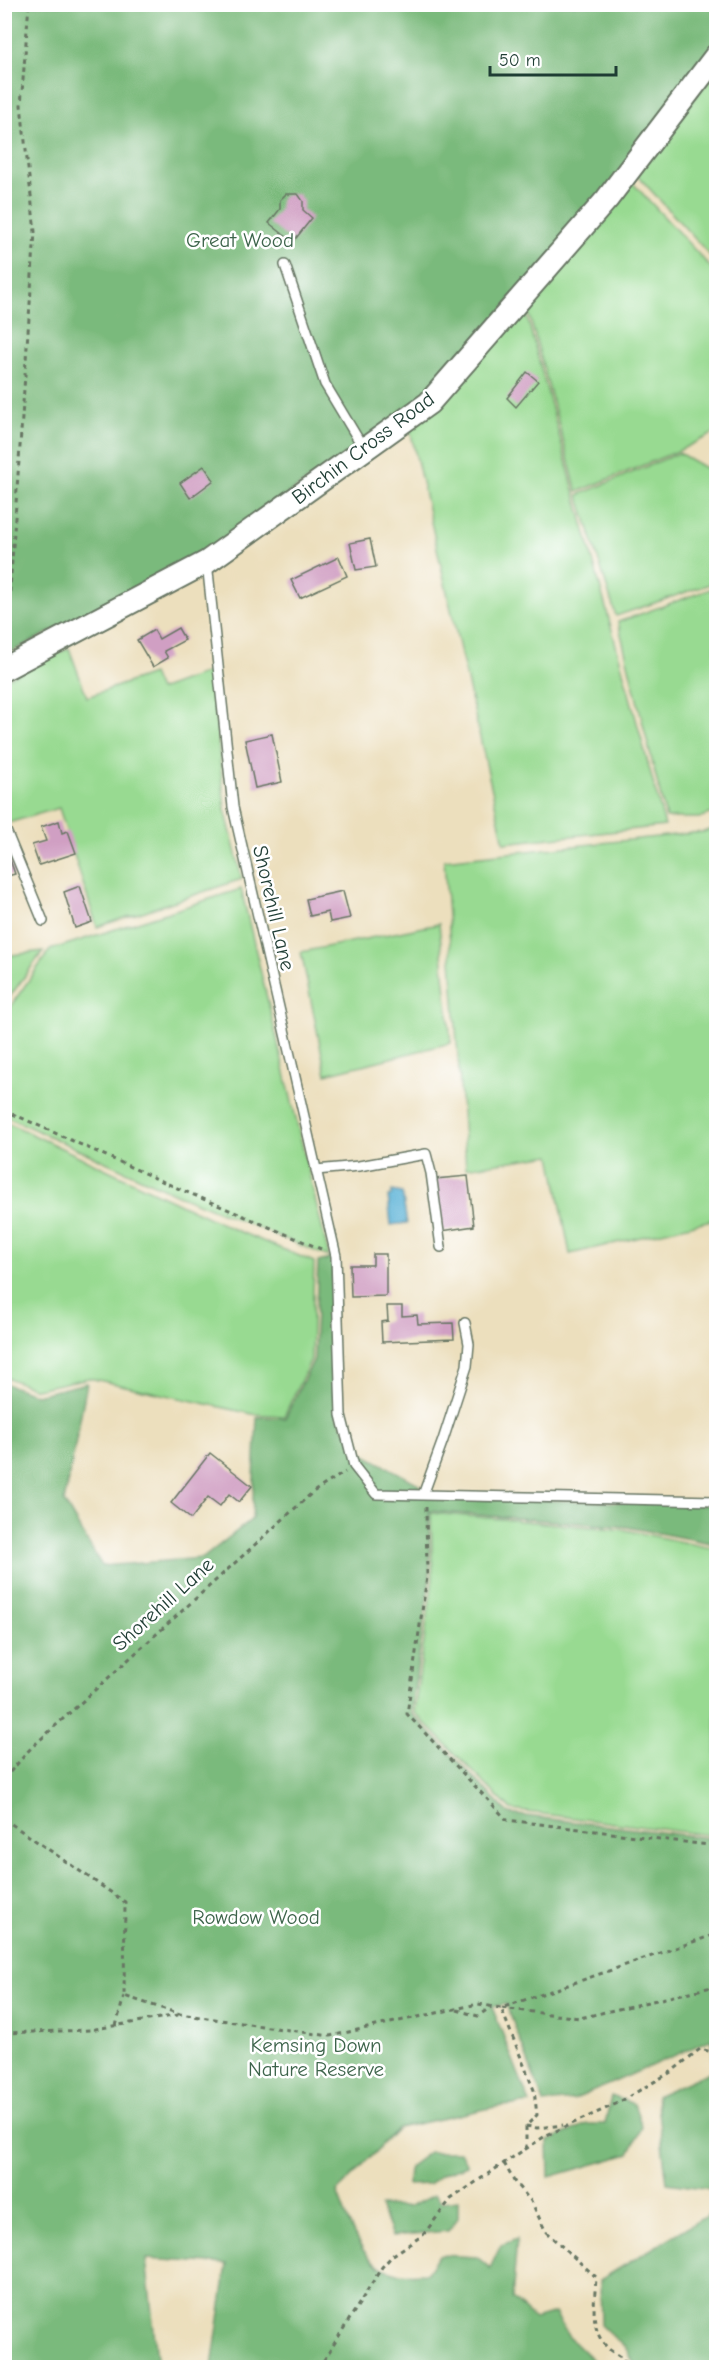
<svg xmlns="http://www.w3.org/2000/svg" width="721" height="2372" viewBox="0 0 721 2372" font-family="'Comic Neue',sans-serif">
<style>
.green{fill:#98da91;stroke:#5c8c62;stroke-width:1.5}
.forest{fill:#7aba7b;stroke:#4c7c58;stroke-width:1.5}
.water{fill:#58b1d6;stroke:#3c7785;stroke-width:1.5}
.building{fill:#d09fc3}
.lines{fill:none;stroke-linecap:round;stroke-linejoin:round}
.service-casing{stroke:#677664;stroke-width:12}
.tertiary-casing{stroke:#677664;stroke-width:26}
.path{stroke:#677664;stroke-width:3;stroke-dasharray:4.5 4.5;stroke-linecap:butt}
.service{stroke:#fff;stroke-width:9}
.tertiary{stroke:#fff;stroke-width:22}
.labels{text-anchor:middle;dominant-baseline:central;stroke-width:5;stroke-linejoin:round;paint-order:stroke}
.park-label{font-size:21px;fill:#3d644b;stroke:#fff}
.street-label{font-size:21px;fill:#1f3d34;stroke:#fff}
</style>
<rect width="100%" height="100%" fill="#fff"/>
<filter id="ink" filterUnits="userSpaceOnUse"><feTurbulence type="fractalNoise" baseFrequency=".0167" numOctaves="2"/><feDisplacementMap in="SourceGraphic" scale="12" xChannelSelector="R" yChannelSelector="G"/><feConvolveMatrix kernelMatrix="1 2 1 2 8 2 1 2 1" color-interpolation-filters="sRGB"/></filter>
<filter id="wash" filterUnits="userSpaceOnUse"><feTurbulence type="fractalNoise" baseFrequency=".008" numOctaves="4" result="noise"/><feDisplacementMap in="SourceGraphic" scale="24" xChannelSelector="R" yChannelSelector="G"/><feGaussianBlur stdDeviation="1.35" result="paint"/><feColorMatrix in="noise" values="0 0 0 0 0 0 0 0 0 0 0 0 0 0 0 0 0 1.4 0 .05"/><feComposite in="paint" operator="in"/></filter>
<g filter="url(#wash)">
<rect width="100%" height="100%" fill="#ecdfbd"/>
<path class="green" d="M716 70V262L637 175Z
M630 180 716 273V430L711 435 678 451 577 492 525 299Z
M523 302 665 826 504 843 409 425Z
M679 453 716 474V582L616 616 578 495Z
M716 587V812L699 818H666L618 622Z
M69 648 87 697 152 674 159 690 211 671 225 809 242 879 97 927 59 808 5 824 4 680Z
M716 828V1219L570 1254 551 1155 466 1168 444 860 703 832Z
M241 889 329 1257 178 1195 5 1116V1014L50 950Z
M439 924 451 1043 326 1074 301 952Z
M43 951 6 1002 5 1004V956Z
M4 1121 233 1229 314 1262 311 1359 284 1416 252 1414 89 1378 36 1389 5 1377Z
M431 1513 626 1530 716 1549V1836L511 1810 414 1712 433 1579Z"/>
<path class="forest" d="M5 5H716V46L603 195 426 398 201 555 5 655Z
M333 1258 331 1343 337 1416 358 1451 417 1483 428 1497 716 1505V1544L627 1527 429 1511 430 1578 411 1713 509 1814 716 1839V2193L711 2189 667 2183 656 2096 714 2070 712 2039 573 2100 544 2103 506 2004 492 2007 530 2103 495 2107 398 2128 337 2192C349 2221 359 2264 394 2272 404 2275 417 2273 427 2273L439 2255 477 2257 490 2268 501 2245 517 2239 512 2299 535 2319 555 2313 568 2336 600 2367H212L227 2264 146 2259 158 2367H5L4 1383 36 1395 87 1383 64 1502 102 1566 203 1558 252 1519 257 1417 285 1418 314 1359 318 1262Z
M611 2096 634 2104 642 2127 629 2154 549 2177 548 2141 587 2124H605Z
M429 2152H460L467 2165 440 2175 430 2184 408 2185 409 2167Z
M434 2195 441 2202 458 2200V2218L448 2231 392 2236 380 2206 409 2207Z
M716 2210V2367H636L627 2350 601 2325 600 2280Z"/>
<path class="water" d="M392 1191 402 1193 407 1223 391 1225 388 1196H391Z"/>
<g id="blocks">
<path class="building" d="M286 194H298L303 201V210L312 218 293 242 269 223 280 209V200Z
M527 372 538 381 516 407 507 398Z
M204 466 214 480 190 498 180 483Z
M370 539 376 567 356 570 350 543Z
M339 557 347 576 300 598 291 580Z
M178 628 185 640 164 651 168 658 153 667 137 640 154 630 159 639Z
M272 734 282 782 255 788 245 740Z
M59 821 62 833 68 831 76 853 39 865 32 845 46 841 41 827Z
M4 843 15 874 4 877Z
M80 886 92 922 75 928 64 892Z
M343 891 350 918 330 922 328 912 310 916 306 899Z
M468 1176 474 1226 442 1231 435 1179Z
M373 1254H386V1296L351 1297 350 1265H373Z
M387 1306H402V1316L417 1315 418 1324 453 1323 454 1339 382 1342 381 1322 388 1321Z
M210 1453 252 1486 239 1502 229 1494 220 1506 208 1497 191 1519 171 1503Z"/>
</g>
</g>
<g filter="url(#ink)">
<use href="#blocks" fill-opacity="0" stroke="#677664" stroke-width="1.5"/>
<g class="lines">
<defs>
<path id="service" d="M285 265 325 384 364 449
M207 562 233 807 336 1256 341 1415 354 1466 376 1494 716 1501
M4 826 43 921
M316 1170 359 1166 426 1154 431 1173 441 1247
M423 1495 443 1440 467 1366 469 1344 465 1323"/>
<path id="tertiary" d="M4 669 207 562 429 403 607 199 716 56"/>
</defs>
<use href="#service" class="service-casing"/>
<use href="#tertiary" class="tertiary-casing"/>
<path class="path" d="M6 646 35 232 21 105 29 4
M4 1110 175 1187 321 1249
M426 1507 427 1577 407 1714 507 1820 716 1846
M4 1779 31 1748 313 1492 345 1472
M4 1819 125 1902 124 1996 180 2014 330 2036 478 2004 501 2008 716 1934
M457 2010 478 2016 491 2007
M116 2026 124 1996
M4 2033 90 2030 178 2015
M526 2126 537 2128 563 2125
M526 2149V2126L537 2115 534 2090 501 2008 580 2018 716 1986
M504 2163 515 2183 531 2201 546 2232 596 2277C595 2300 589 2326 605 2345 614 2356 623 2354 628 2368
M319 2368 382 2267 393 2255 423 2235 451 2199 504 2163 547 2135 616 2104 671 2072 700 2049 716 2053"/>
<use href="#service" class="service"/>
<use href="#tertiary" class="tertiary"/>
</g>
</g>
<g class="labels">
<g class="park-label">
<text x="240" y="240">Great Wood</text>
<text x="256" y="1917">Rowdow Wood</text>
<text x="316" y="2045">Kemsing Down<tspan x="316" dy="24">Nature Reserve</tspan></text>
</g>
<g class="street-label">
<text transform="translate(363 448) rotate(-37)">Birchin Cross Road</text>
<text transform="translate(274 908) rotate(77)">Shorehill Lane</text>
<text transform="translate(163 1604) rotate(-42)">Shorehill Lane</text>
</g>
</g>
<rect width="721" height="2372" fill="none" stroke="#fff" stroke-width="24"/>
<path d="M490 66v9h126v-9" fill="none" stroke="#1f3d34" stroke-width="3"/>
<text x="499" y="66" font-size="18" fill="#1f3d34" stroke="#ffffff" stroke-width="4.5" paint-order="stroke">50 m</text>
</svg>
